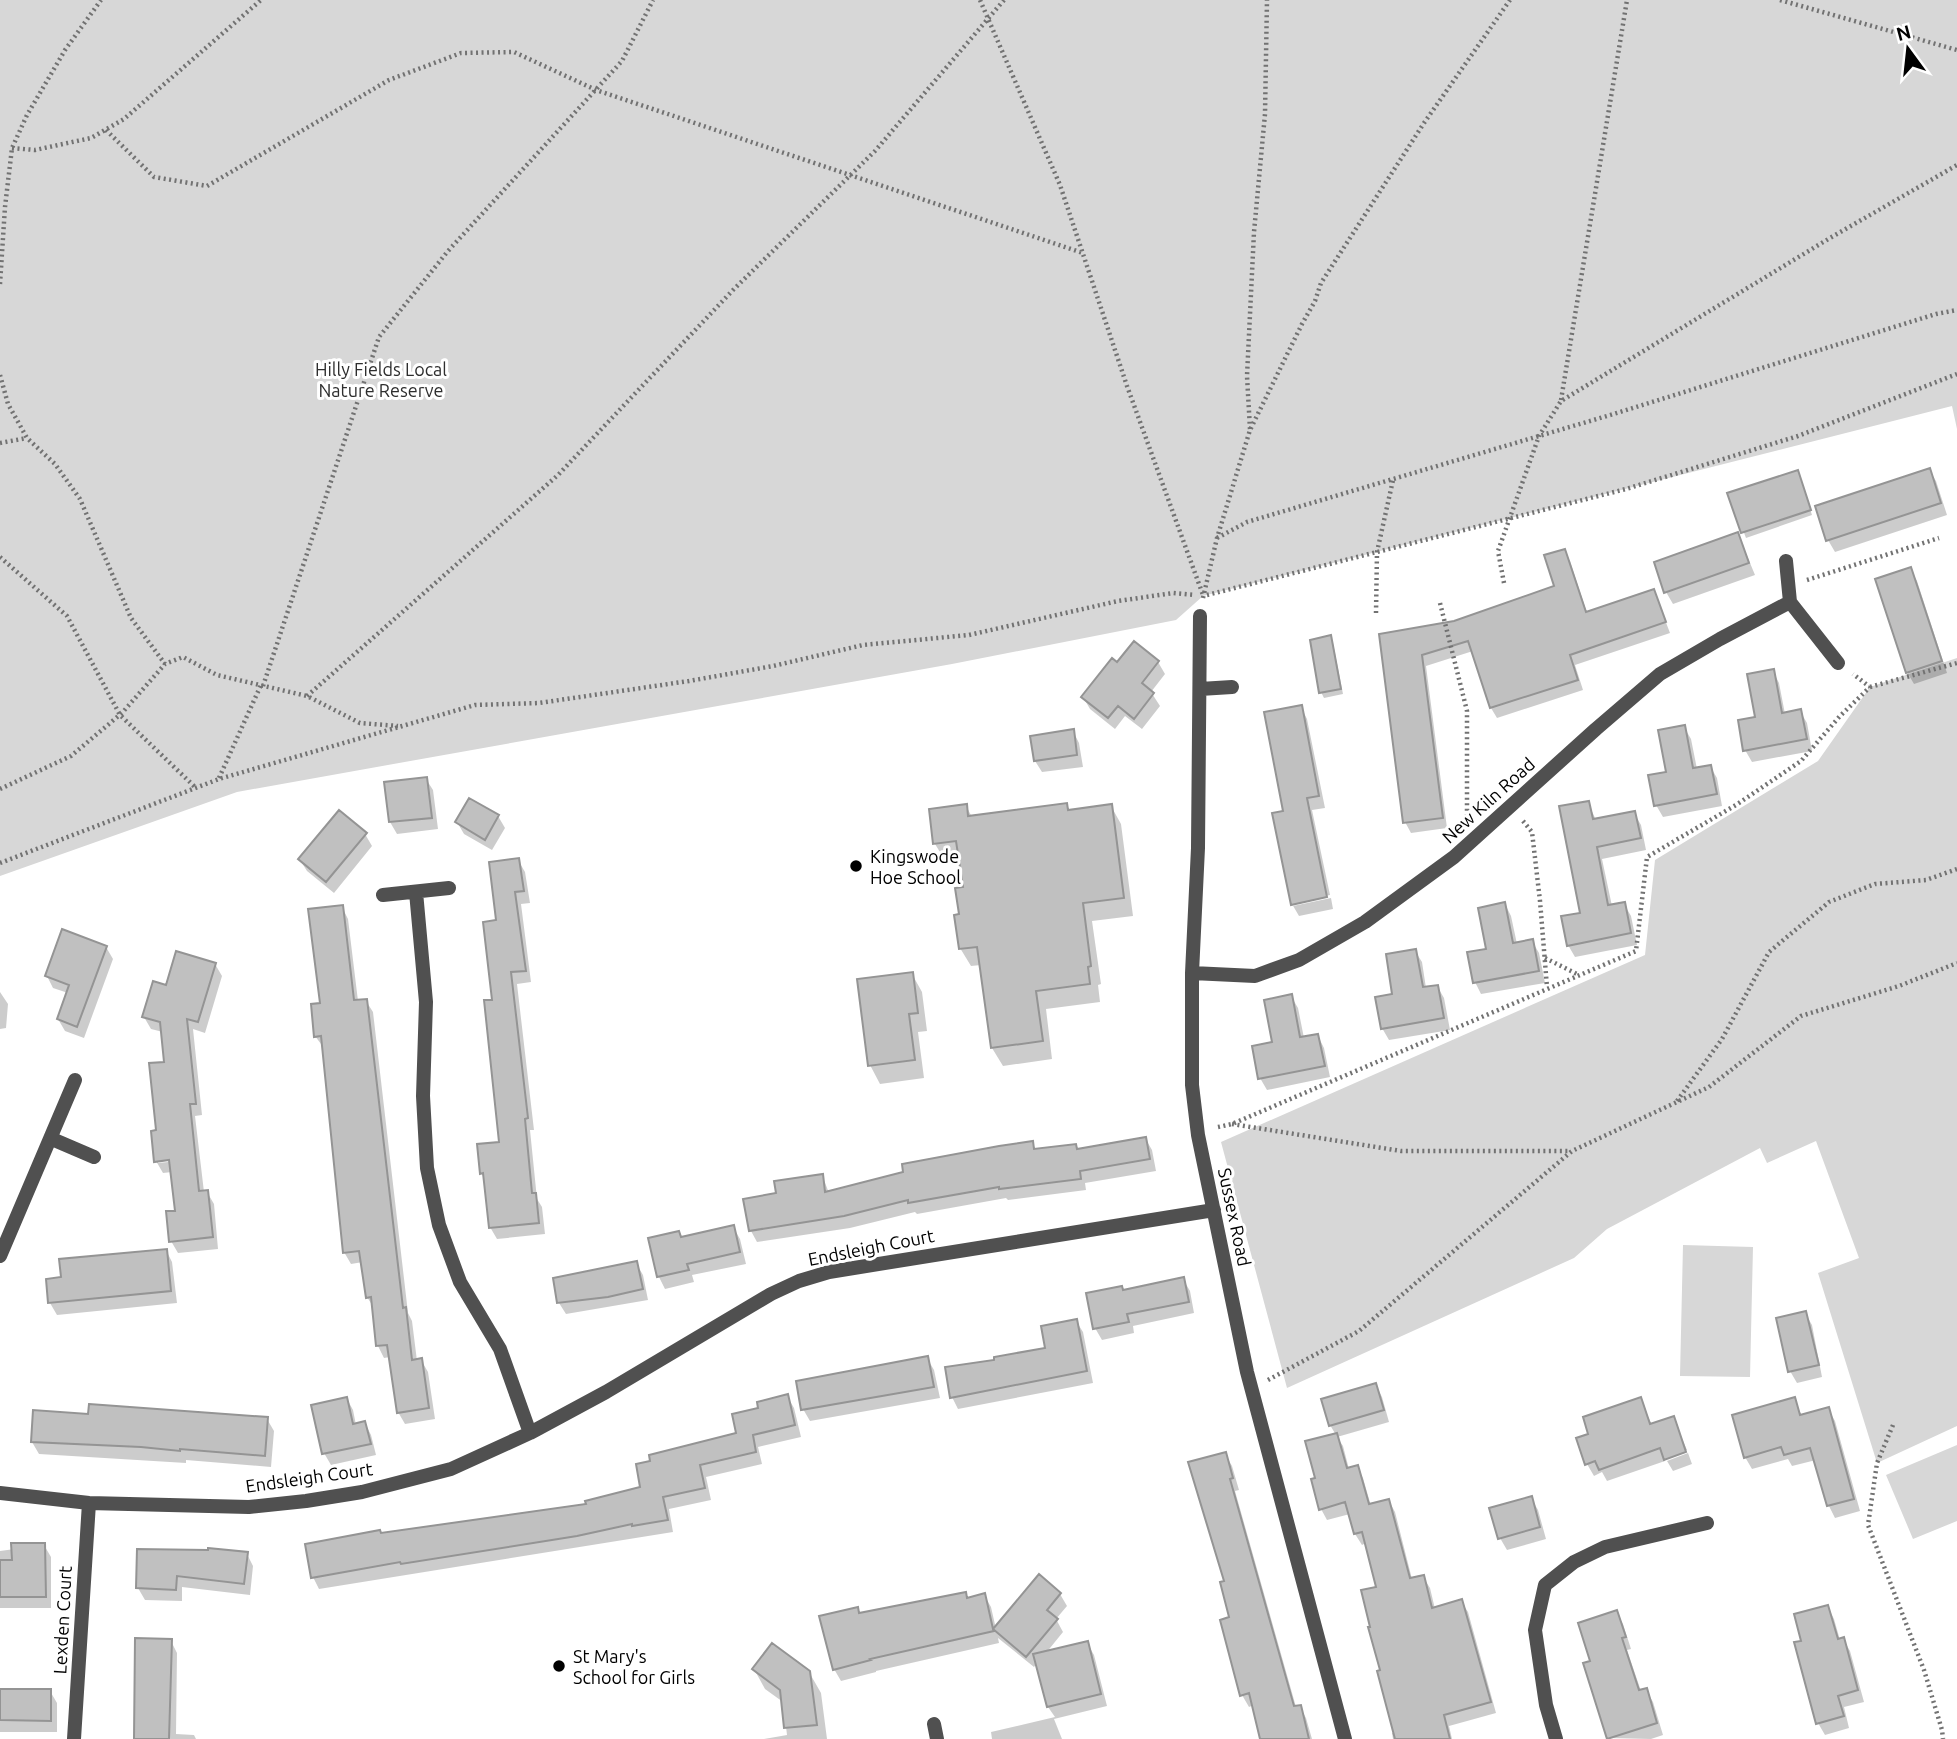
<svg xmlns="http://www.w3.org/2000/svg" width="1957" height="1739" viewBox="0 0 1957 1739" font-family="Ubuntu,sans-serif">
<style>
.green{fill:#d7d7d7}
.shadow{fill:#0003;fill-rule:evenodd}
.building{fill:#c0c0c0;stroke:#949494;stroke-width:2}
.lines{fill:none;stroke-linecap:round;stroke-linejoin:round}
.path{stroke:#727272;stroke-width:4.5;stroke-dasharray:2 3.5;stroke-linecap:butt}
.lane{stroke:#505050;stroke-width:14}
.street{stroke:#505050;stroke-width:14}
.poi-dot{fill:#000;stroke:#fff;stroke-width:2.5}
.labels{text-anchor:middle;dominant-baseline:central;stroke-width:6;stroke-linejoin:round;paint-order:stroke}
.park-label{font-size:18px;fill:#2e2e2e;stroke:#fff}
.street-label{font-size:18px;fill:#000;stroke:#fff}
.poi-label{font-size:18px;fill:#000;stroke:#fff;text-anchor:start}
</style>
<rect width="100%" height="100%" fill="#fff"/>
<path class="green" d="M0 0H1957V429L1952 406 1203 596 1176 620 952 664 237 792 0 876Z
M1957 658V1426L1877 1463 1818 1273 1859 1258 1816 1141 1767 1163 1760 1148 1607 1229 1574 1258 1287 1388 1221 1142 1645 955 1655 860 1818 761 1870 687Z
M1683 1245 1753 1247 1750 1377 1680 1376Z
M1957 1445V1521L1913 1539 1886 1475Z"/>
<path class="shadow" d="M1929 470 1936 481 1947 515 1835 552 1828 540Z
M1800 478 1812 515 1746 538 1729 494Z
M1738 534 1755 575 1673 604 1666 592Z
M1564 551 1570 561 1587 613 1654 591 1670 633 1575 665 1583 690 1497 718 1491 708 1473 651 1426 666 1447 828 1411 833 1405 822 1381 636 1455 623 1556 587Z
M1910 569 1917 581 1947 673 1914 684 1907 672Z
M1330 637 1333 643 1343 694 1324 698 1321 692Z
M1158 662 1165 674 1151 692 1160 706 1142 729 1125 716 1115 729 1090 709 1083 697Z
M1773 671 1779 683 1785 714 1800 711 1807 723 1812 751 1752 762 1745 750Z
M1301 707 1307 719 1325 808 1312 810 1330 895 1293 902V906L1331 898 1333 909 1299 916 1292 904 1285 812Z
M1684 727 1691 739 1697 769 1710 766 1717 778 1722 806 1663 817 1656 805Z
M1073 731 1079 743 1083 767 1042 772 1035 761Z
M426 779 433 790 438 829 397 834 390 822 386 783Z
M1588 803 1596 820 1634 813 1641 825 1646 850 1602 859 1612 906 1624 904 1631 916 1637 945 1575 957 1568 945 1582 914Z
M1066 804 1071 812 1111 806 1121 824 1133 916 1092 921 1101 984 1098 985 1100 1002 1046 1009 1052 1059 1003 1066 992 1048 981 965 971 966 960 948 961 915 965 889 961 860 946 862 935 844 966 806 972 817Z
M498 816 505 828 492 850 464 834 457 822Z
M365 834 372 846 334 893 307 871 300 860Z
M518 860 525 872 530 903 521 904 531 982 517 984 534 1130H530L537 1199 542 1207 545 1234 497 1239 490 1227 486 1180 481 1173 501 1144 494 1001 498 921Z
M1505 904 1511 916 1517 944 1532 941 1539 953 1545 983 1481 994 1475 982Z
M342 907 348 919 358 1001H366L373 1012 408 1313 412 1321 417 1361 421 1360 428 1372 435 1419 405 1424 398 1412 390 1357 384 1358 378 1346 374 1308 367 1297 363 1262 351 1264 344 1252 324 1048 315 1036Z
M106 947 113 959 84 1038 65 1031 58 1019 68 993 53 988 47 976Z
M1415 951 1422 962 1426 988 1437 986 1444 998 1450 1030 1389 1040 1382 1028Z
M215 964 222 976 205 1033 193 1029 202 1115 195 1116 204 1192H207L214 1204 218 1249 178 1253 171 1241 177 1212 172 1172 163 1173 156 1161 166 1063 163 1032 151 1029 144 1017 167 987ZM178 1157V1161L158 1163V1159Z
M912 974 922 992 927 1031 918 1032 924 1078 880 1084 870 1065Z
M0 992 8 1004 6 1028 0 1029Z
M1291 996 1298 1008 1304 1038 1318 1036 1324 1048 1330 1077 1267 1090 1260 1078Z
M1145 1138 1152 1150 1156 1171 1085 1183 1086 1190 1008 1200 1006 1198 917 1214 915 1212 850 1228 757 1242 751 1231 778 1194 822 1175 829 1193 1032 1143 1037 1151 1075 1145 1078 1150Z
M733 1227 740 1239 746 1264 692 1275 694 1282 665 1289 659 1277 650 1239 679 1233 682 1239Z
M166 1250 172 1262 177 1303 57 1315 50 1303 48 1281Z
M636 1263 643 1275 648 1300 566 1314 559 1303Z
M1183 1279 1190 1291 1194 1313 1133 1326 1134 1333 1102 1340 1095 1328 1123 1291Z
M1805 1313 1812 1325 1822 1377 1797 1383 1790 1371Z
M1076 1321 1083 1332 1093 1383 958 1409 952 1397 996 1361 1047 1349Z
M927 1358 934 1370 940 1398 810 1421 803 1409Z
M1376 1385 1382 1397 1389 1422 1337 1437 1343 1446 1349 1469 1357 1467 1363 1478 1371 1506 1389 1501 1395 1512 1412 1579 1423 1577 1430 1588 1435 1609 1461 1601 1468 1612 1496 1713 1449 1726 1452 1739H1393L1392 1733 1395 1732 1383 1671 1378 1588 1366 1543 1362 1545 1355 1534 1350 1514 1327 1520 1321 1509 1317 1479 1336 1435 1330 1425Z
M787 1396 794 1408 801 1437 758 1447 762 1464 706 1477 711 1500 669 1509 673 1532 319 1589 313 1577 381 1535 588 1505 642 1489 738 1434Z
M347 1399 353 1410 356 1425 365 1423 371 1435 376 1455 331 1465 324 1453Z
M1640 1399 1652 1425 1673 1418 1687 1450 1665 1458V1461L1607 1481 1602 1472 1594 1476 1587 1464Z
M1794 1399 1802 1416 1828 1409 1835 1421 1860 1511 1835 1518 1829 1506 1816 1460 1792 1466 1788 1459 1752 1469 1745 1457Z
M90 1416 267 1419 274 1431 271 1467 186 1460V1463L39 1454 32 1442Z
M1688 1453 1692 1464 1673 1471 1667 1461Z
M1225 1454 1232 1466 1239 1490 1235 1491 1296 1707H1300L1306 1718 1312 1739H1262L1254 1705 1249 1707 1242 1695 1226 1582Z
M1531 1498 1538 1510 1546 1539 1507 1550 1500 1538Z
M44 1545 51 1557V1608H0V1551Z
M247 1554 253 1566 250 1595 182 1587V1601L145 1600 138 1588Z
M965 1594 968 1599 984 1595 991 1607 996 1629 1060 1594 1067 1606 1056 1619 1063 1632 1046 1653 1087 1643 1094 1655 1107 1706 1054 1719 1062 1739H992L991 1732 1055 1717 1048 1707 1037 1663 1034 1667 998 1638 999 1643 876 1671V1672L841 1681 834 1669 857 1609 860 1615Z
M1828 1607 1834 1619 1840 1640 1843 1639 1850 1651 1864 1702 1844 1707 1849 1728 1825 1735 1818 1723 1803 1642Z
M1616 1612 1623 1624 1631 1649 1627 1650 1641 1691 1646 1690 1653 1702 1663 1735 1651 1739 1608 1738 1593 1662Z
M171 1641 177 1653 176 1734 194 1735 196 1739H135Z
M754 1669 809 1672 821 1693 827 1739H764L787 1735 783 1702 765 1689Z
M0 1691H50L57 1703V1732H0Z"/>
<path class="building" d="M1930 468 1941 503 1826 541 1815 506Z
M1798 470 1811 510 1741 533 1727 493Z
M1738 532 1749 563 1664 593 1654 562Z
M1565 549 1586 612 1654 589 1666 622 1570 655 1578 680 1490 708 1468 641 1422 655 1443 818 1403 823 1379 634 1454 621 1554 586 1544 555Z
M1911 567 1942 661 1906 673 1875 579Z
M1331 635 1341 689 1319 693 1310 640Z
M1134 641 1159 661 1142 683 1154 693 1134 719 1118 706 1108 718 1081 697 1112 658 1117 662Z
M1774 669 1782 713 1801 709 1807 739 1743 751 1738 720 1755 717 1747 674Z
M1302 705 1319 796 1307 798 1327 897 1291 905 1272 813 1283 811 1264 712Z
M1685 725 1693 768 1711 765 1717 794 1654 806 1648 775 1666 772 1658 730Z
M1074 729 1077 755 1034 761 1030 736Z
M427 777 432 818 389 822 384 782Z
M469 798 499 815 485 840 455 822Z
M1589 801 1593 819 1635 811 1641 838 1597 847 1608 905 1625 902 1631 933 1567 946 1561 916 1580 913 1559 806Z
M1067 803 1068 810 1112 804 1124 898 1083 903 1091 966 1088 967 1090 984 1036 991 1043 1041 991 1048 977 947 959 949 954 915 959 914 955 888 963 887 956 841 933 844 929 809 967 804 968 816Z
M339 810 367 833 326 882 298 859Z
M519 858 524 891 515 892 526 971 511 972 528 1118 525 1119 532 1193H536L539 1223 489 1228 483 1173 480 1174 477 1144 499 1142 484 1000H492L483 922 496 920 489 862Z
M1505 902 1513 943 1533 939 1539 971 1473 983 1467 952 1486 949 1478 908Z
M343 905 354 1000 367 999 403 1308 406 1307 412 1360 422 1358 429 1408 397 1413 387 1345 376 1346 371 1297 366 1298 359 1251 343 1253 321 1036 314 1037 311 1004 320 1003 308 909Z
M62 929 107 946 77 1027 57 1019 69 985 45 976Z
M1416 949 1423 987 1438 985 1444 1018 1381 1029 1375 997 1392 994 1386 954Z
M176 951 216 963 198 1022 187 1019 196 1104H190L199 1191 208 1190 213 1237 169 1242 166 1211H175L169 1160 154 1162 151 1131 156 1130 149 1063 164 1062 160 1022 142 1017 153 981 166 985Z
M913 972 918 1013 909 1014 915 1060 868 1066 857 979Z
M1292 994 1300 1037 1318 1034 1325 1066 1258 1079 1252 1046 1272 1042 1264 1000Z
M1146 1137 1150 1159 1080 1171 1081 1179 999 1189V1187L908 1203V1200L844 1216 749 1231 743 1199 776 1193 774 1181 823 1174 825 1192 903 1172 902 1164 999 1146 1033 1141 1034 1149 1076 1144 1077 1149Z
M734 1225 740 1252 687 1264 689 1270 657 1277 648 1238 679 1231 681 1237Z
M167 1249 171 1291 48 1303 46 1279 61 1277 59 1259Z
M637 1261 643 1289 608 1297 557 1303 553 1278Z
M1184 1277 1189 1302 1127 1314 1129 1322 1093 1329 1086 1293 1122 1286 1123 1290Z
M1806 1311 1819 1365 1788 1372 1776 1318Z
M1077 1319 1087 1371 950 1398 945 1367 994 1360V1357L1045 1348 1041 1326Z
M928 1356 934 1387 801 1410 796 1381Z
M1376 1383 1384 1410 1329 1426 1321 1399Z
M788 1394 795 1425 753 1435 756 1452 700 1465 705 1488 663 1497 668 1520 632 1526V1524L577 1536 401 1564 400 1562 311 1578 305 1544 380 1530 381 1533 586 1504 585 1501 640 1487 636 1464 650 1461 649 1455 736 1433 732 1414 758 1408 757 1402Z
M347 1397 353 1424 365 1421 371 1444 322 1454 311 1405Z
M1641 1397 1650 1424 1674 1416 1686 1452 1664 1460 1660 1448 1599 1470 1595 1461 1585 1465 1576 1438 1588 1434 1583 1417Z
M1795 1397 1800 1415 1829 1407 1854 1499 1827 1506 1810 1448 1784 1455 1781 1447 1744 1458 1732 1415Z
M89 1404 268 1417 265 1456 180 1449V1451L141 1447 31 1442 33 1410 88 1414Z
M1337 1433 1347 1468 1358 1465 1369 1504 1389 1499 1410 1578 1424 1575 1432 1608 1462 1599 1491 1702 1444 1715 1450 1739H1395L1377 1671 1380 1670 1368 1627H1370L1361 1590 1376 1587 1362 1532 1354 1534 1345 1502 1319 1510 1311 1479 1315 1478 1305 1441Z
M1226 1452 1233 1478 1230 1479 1294 1706 1301 1705 1309 1739H1260L1249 1693 1240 1696 1220 1620 1229 1617 1220 1582 1224 1581 1188 1462Z
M1532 1496 1540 1527 1498 1539 1489 1508Z
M11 1543H45L46 1597H0V1560H12Z
M208 1548 248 1552 244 1584 177 1576 176 1590 136 1588 137 1549 208 1550Z
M1039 1574 1061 1593 1047 1610 1058 1619 1026 1657 993 1629 994 1631 870 1659 871 1660 833 1670 819 1616 858 1607 859 1613 966 1592 967 1598 985 1593 993 1629Z
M1828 1605 1838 1639 1844 1637 1858 1690 1838 1696 1844 1716 1816 1724 1794 1642 1801 1641 1794 1614Z
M1617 1610 1626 1637 1622 1638 1639 1690 1647 1688 1657 1723 1607 1739 1583 1663 1590 1661 1578 1623Z
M135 1638 172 1639 169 1739H134Z
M1088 1641 1101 1694 1047 1707 1033 1654Z
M772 1643 810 1671 817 1725 784 1728 780 1690 752 1669Z
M0 1689H51V1721L0 1720Z"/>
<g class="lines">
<path class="path" d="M980 0 1060 185 1127 386 1203 595
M1780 0 1957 50
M106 130 154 177 207 186 389 80 461 53 514 52 596 90 1083 253
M12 148 35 150 91 138 124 119 261 0
M0 284 5 207 12 148 27 115 65 50 101 0
M0 375 8 404 27 438 55 464 80 499 131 618 165 664
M1561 400 1627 0
M1250 429 1247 376 1254 232 1265 114 1267 0
M0 443 27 438
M1217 538 1247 522 1607 416 1936 314 1957 310
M0 557 67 616 120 715 196 788
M1807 580 1939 538
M1504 583 1498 551 1539 436 1561 401 1830 238 1957 165
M1207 595 1626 489 1798 436 1957 374
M1203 598 1217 538 1250 430 1302 324 1315 301 1321 283 1424 123 1510 0
M1440 603 1467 711V818
M1376 613 1377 552 1393 480
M263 686 379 337 448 251 622 61 653 0
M1870 687 1957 663
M307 696 558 475 733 290 875 151 1004 0
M219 778 261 685
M0 789 71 756 122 713 165 664 183 657 217 675 307 696 360 723 398 726
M1523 821 1532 832 1540 901 1547 987
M0 863 219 779 475 705 539 703 689 681 773 666 863 645 969 635 1118 601 1173 593 1195 595
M1545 958 1577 974
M1677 1101 1722 1039 1769 952 1829 902 1875 884 1926 880 1957 869
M1232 1124 1401 1151H1571
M1218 1127 1232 1124 1636 951 1647 857 1736 805 1801 761 1840 716 1870 687 1853 674
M1268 1380 1359 1331 1572 1151 1709 1087 1801 1016 1899 986 1957 963
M1893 1425 1877 1463 1868 1525 1924 1670 1942 1730 1943 1739"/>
<path class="lane" d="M1556 1739 1546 1705 1535 1630 1545 1585 1574 1562 1605 1547 1707 1523"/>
<path class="street" d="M1786 561 1790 602 1838 663
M1200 616 1198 848 1192 973V1085L1198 1135 1247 1372 1345 1739
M1200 689 1232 687
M416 892 426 1002 423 1096 427 1168 439 1225 460 1282 500 1349 530 1433
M383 895 449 888
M1192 973 1255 976 1299 960 1365 922 1454 857 1596 729 1660 674 1720 639 1790 602
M52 1139 94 1157
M0 1256 75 1080
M0 1493 89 1503 249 1507 306 1501 362 1492 451 1469 530 1433 606 1392 771 1294 799 1281 829 1272 1214 1210
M934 1724 937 1739
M74 1739 89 1503"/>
</g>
<g class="poi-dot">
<circle cx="856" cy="866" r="7"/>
<circle cx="559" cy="1666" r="7"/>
</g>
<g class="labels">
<g class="park-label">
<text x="381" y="369">Hilly Fields Local<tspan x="381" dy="21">Nature Reserve</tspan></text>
</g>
<g class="street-label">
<text transform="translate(1488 800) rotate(-42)">New Kiln Road</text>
<text transform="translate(1235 1217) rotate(78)">Sussex Road</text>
<text transform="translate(871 1247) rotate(-11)">Endsleigh Court</text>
<text transform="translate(309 1477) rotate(-8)">Endsleigh Court</text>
<text transform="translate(62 1620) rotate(-87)">Lexden Court</text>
</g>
<g class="poi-label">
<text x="870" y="856">Kingswode<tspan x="870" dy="21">Hoe School</tspan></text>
<text x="573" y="1656">St Mary's<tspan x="573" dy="21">School for Girls</tspan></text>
</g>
</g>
<g transform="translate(1908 49) rotate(345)" stroke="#ffffff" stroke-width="5" paint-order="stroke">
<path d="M0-5L12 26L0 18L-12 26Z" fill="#000000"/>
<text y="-10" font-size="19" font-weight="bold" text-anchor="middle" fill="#000000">N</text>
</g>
</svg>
